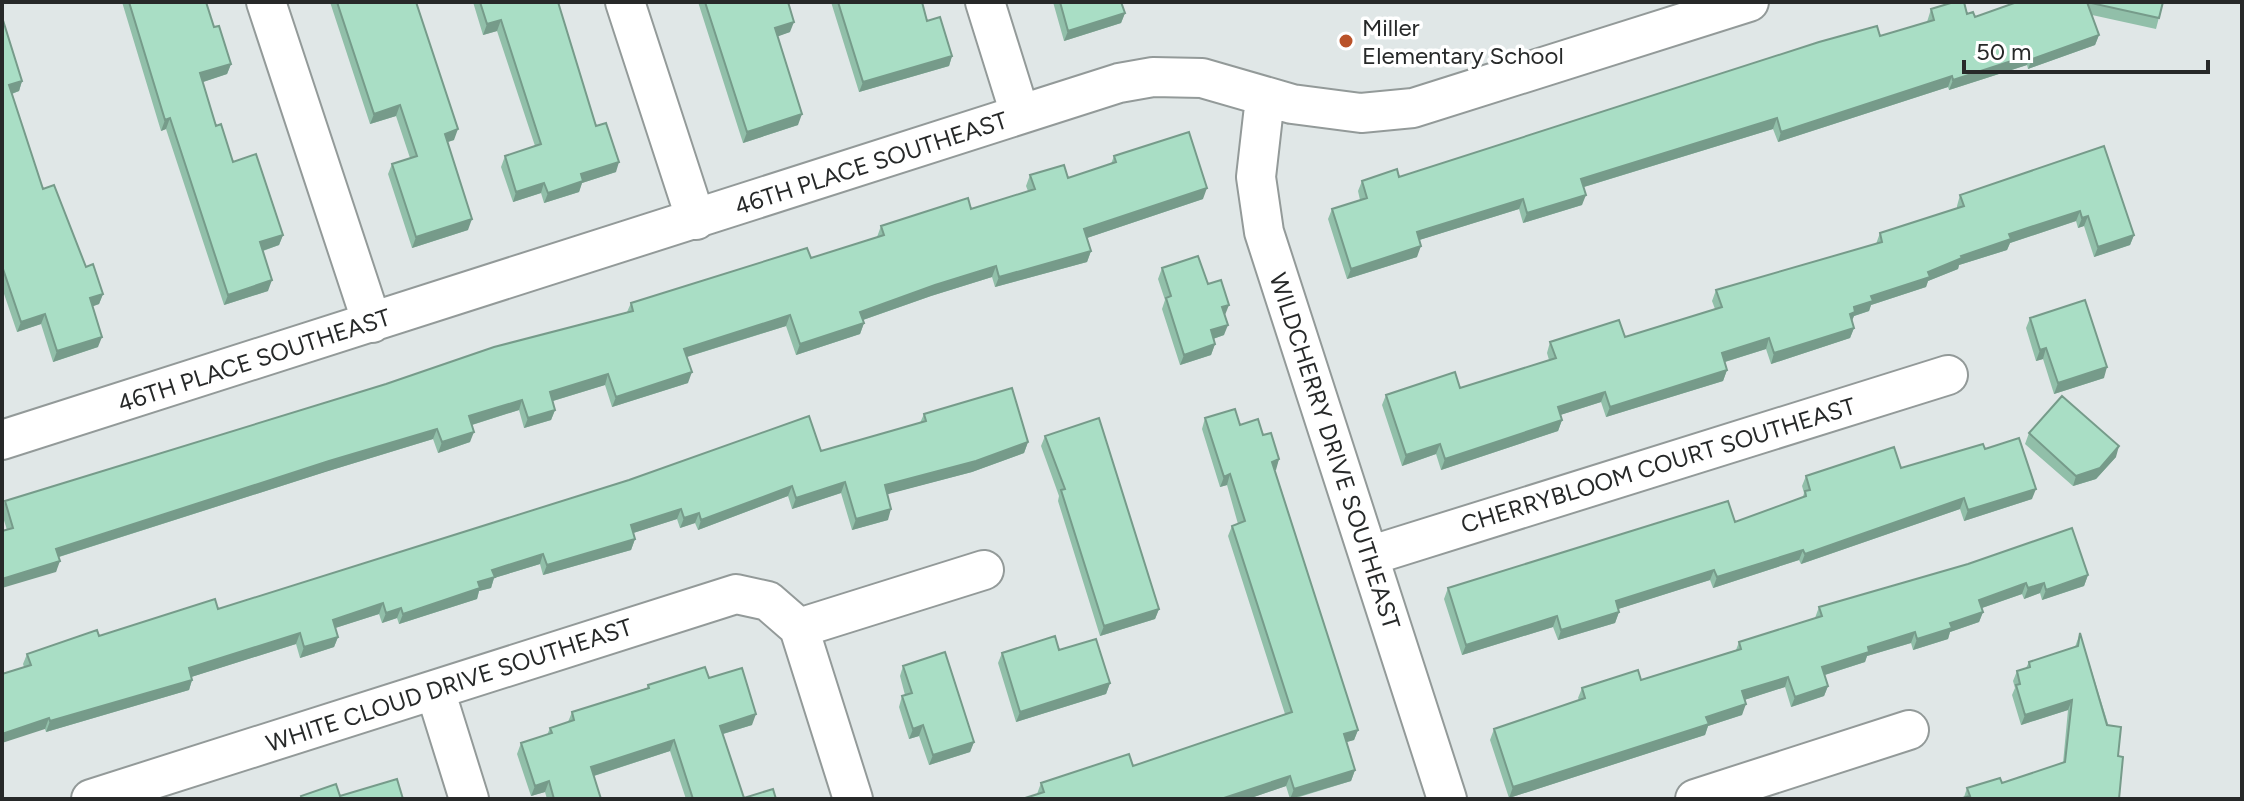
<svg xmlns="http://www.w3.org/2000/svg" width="2244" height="801" viewBox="0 0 2244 801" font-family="Figtree,sans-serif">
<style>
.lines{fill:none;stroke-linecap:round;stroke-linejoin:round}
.minor-casing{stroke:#939a99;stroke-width:42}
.minor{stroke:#fff;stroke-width:38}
.wall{fill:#91bfa9}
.shaded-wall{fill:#769b8a}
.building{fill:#a9dec5;stroke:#769b8a;stroke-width:2}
.poi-dot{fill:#b95229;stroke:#fff;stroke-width:3}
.labels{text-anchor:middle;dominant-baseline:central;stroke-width:7;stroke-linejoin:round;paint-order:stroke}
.poi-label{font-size:24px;fill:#272929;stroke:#fff;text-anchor:start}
.street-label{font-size:24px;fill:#272929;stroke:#fff}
</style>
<rect width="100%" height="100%" fill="#e0e7e7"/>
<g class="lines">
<defs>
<path id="minor" d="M266 2 372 323
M625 2 696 220
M985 2 1020 114
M1265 98 1256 177 1264 232 1447 799
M2 440 1119 83 1153 77 1202 78 1292 104 1361 113 1413 108 1749 2
M1369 556 1948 375
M799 628 984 570
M799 628 853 799
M435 690 469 799
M91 799 736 594 768 601 799 628
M1695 799 1909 730"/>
</defs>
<use href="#minor" class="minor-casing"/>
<use href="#minor" class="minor"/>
</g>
<path class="wall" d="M122 2H206L214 27 231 64 227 74 203 82 216 126 233 162 283 235 279 245 263 251 268 291 224 305 166 129 161 131Z
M330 2H416L454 140 448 142 468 230 412 248 388 174 392 164 410 158 396 116 370 124Z
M473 2H558L596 126 616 172 582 183 579 192 544 203 541 193 513 202 501 167 505 156 535 146 497 31 483 35Z
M698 2H788L790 32 777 36 798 125 743 143Z
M831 2H922L927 21 952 56 949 66 859 92Z
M1053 2H1121L1125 13 1121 23 1064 41Z
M2017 2H2163L2156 29 2092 15 2099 35 2095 45 2028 69 2027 65 1949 90 1948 87 1778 142 1773 129 1584 187 1582 205 1523 223 1519 209 1419 240 1417 257 1347 279 1328 219 1332 209 1360 200 1358 191 1362 181 1399 177 1880 36 1927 22 1931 9 1967 14 1975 17Z
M2 17 22 81 19 91 12 94 43 189 86 267 103 294 99 304 92 306 98 347 53 362 41 324 17 332 2 288Z
M2104 146 2134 235 2130 245 2094 257 2084 226 2078 228 2076 221 2010 243 2007 250 1959 265 1958 269 1928 281 1926 287 1871 305 1869 311 1854 316 1852 321 1854 328 1850 338 1771 364 1766 349 1725 362 1727 370 1723 381 1606 417 1601 402 1560 415 1562 420 1558 431 1441 470 1436 454 1402 466 1382 405 1386 395 1460 388 1549 360 1547 353 1550 342 1625 337 1715 309 1712 301 1716 290 1876 244 1880 233 1957 208V206L1960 195Z
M1114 156 1203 199 1087 238 1091 251 1087 262 995 287 992 277 931 296 863 320 864 323 860 334 796 355 786 326 687 357 688 383 612 407 605 385 553 401 555 410 551 420 524 428 519 410 472 425 470 442 438 453 433 439 325 472 59 557 56 572 7 530 2 514V510L5 501 627 312 631 303 811 258 877 237 881 226 971 209 1028 191 1026 186 1030 175 1068 178 1111 164Z
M1162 268 1208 284 1225 315 1224 335 1213 339 1215 344 1211 355 1180 365 1162 309 1165 300 1158 279Z
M2030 318 2104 378 2054 394 2043 359 2036 361 2026 328Z
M924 414 1028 442 1024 453 972 472 887 494 888 520 852 530 841 493 792 509 788 496 698 530 695 523 680 528 677 519 633 533 635 539 631 550 543 575 540 564 494 578 491 588 479 591 477 599 399 624 397 618 382 623 379 614 335 628 338 637 334 647 300 658 296 644 191 677 192 680 189 690 46 732 23 664 27 654 99 636 218 609 821 451 920 423Z
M1205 418 1240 425 1263 435 1279 459 1275 470 1358 730 1354 740 1346 742 1355 770 1351 781 1293 799H1290L1286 786 1248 799H1022L1037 794 1041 783 1133 766 1285 714 1228 536 1232 526 1238 524 1227 485 1220 487 1202 429Z
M2029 433 2116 457 2096 479 2073 486 2025 444Z
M1045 436 1159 609 1155 619 1100 636 1058 501 1059 496 1041 446Z
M1985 449 2032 499 1964 521 1960 509 1801 564 1799 560 1713 588 1710 580 1618 609 1619 612 1615 623 1558 640 1553 627 1462 655 1444 599 1448 588 1735 522 1803 497 1804 493 1802 486 1806 476 1901 468Z
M2088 575 2084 586 2042 600 2040 593 2024 599 2022 594 1982 608 1983 612 1979 622 1950 632 1948 639 1913 650 1911 643 1867 656 1865 662 1825 675 1828 686 1824 696 1791 707 1785 687 1744 700 1742 715 1708 726 1705 735 1509 798 1490 740 1494 729 1579 700 1578 698 1582 688 1641 680 1736 650 1739 642 1815 618 1819 607Z
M2080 633 2118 756 1964 797 1967 788 2002 783 2063 763 2068 710 2021 725 2012 695 2015 688 2013 681 2017 671 2026 668 2029 662 2075 647Z
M1059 650 1110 683 1106 694 1016 722 998 663 1002 653Z
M903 666 974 742 970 752 929 765 919 736 909 739 899 707 902 696 905 695 900 676Z
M709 678 752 725 723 734 744 798 776 799H686L670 751 594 776 601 799H547L545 792 531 796 517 754 521 743 547 735 550 728 568 722 572 712 647 688 648 685Z"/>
<path class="shaded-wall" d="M1125 13 1121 23 1064 41 1068 31Z
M501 20 497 31 483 35 487 24Z
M794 22 790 32 771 39 775 28Z
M2099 35 2095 45 2028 69 2032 59Z
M2030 55 2027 65 1949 90 1953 80Z
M952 56 949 66 859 92 863 82Z
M231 64 227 74 197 84 200 73Z
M1952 76 1948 87 1778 142 1781 132Z
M22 81 19 91 5 96 9 85Z
M400 105 396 116 370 124 374 114Z
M802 114 798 125 743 143 747 132Z
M170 118 166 129 161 131 165 120Z
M1777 118 1773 129 1577 189 1581 179Z
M458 129 454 140 441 144 445 134Z
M619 162 616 172 582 183 579 192 544 203 548 193 581 174Z
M544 183 541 193 513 202 516 192Z
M1207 188 1203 199 1081 240 1084 229Z
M1586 195 1582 205 1523 223 1527 213Z
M1523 199 1519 209 1413 242 1417 232Z
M2080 211 2076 221 2010 243 2007 250 1959 265 1958 269 1928 281 1926 287 1871 305 1869 311 1854 316 1851 322 1850 314 1854 307 1871 296 1928 272 2009 234Z
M2088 216 2084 226 2078 228 2082 218Z
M472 219 468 230 412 248 416 237Z
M283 235 279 245 256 253 260 242Z
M2134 235 2130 245 2094 257 2098 247Z
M1421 246 1417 257 1347 279 1351 269Z
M1091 251 1087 262 995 287 999 277Z
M996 266 992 277 931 296 857 322 860 312 935 285Z
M272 280 268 291 224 305 228 295Z
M103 294 99 304 86 309 90 298Z
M1229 305 1225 315 1218 318 1222 307Z
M45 314 41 324 17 332 21 322Z
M790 315 786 326 680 359 684 349Z
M864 323 860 334 796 355 800 344Z
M1228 325 1224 335 1207 341 1211 330Z
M1854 328 1850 338 1771 364 1774 353Z
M102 337 98 347 53 362 57 351Z
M1769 338 1766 349 1718 364 1722 353Z
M1215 344 1211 355 1180 365 1184 355Z
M2046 348 2043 359 2036 361 2040 350Z
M2107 367 2104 378 2054 394 2058 383Z
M1727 370 1723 381 1606 417 1610 407Z
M692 372 688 383 612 407 616 397Z
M608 374 605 385 546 403 550 392Z
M1605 392 1601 402 1554 417 1558 407Z
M522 400 519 410 465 427 469 416Z
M555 410 551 420 524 428 528 418Z
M1562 420 1558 431 1441 470 1445 459Z
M437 429 433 439 325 472 52 559 56 549 329 461Z
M474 432 470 442 438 453 442 442Z
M1028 442 1024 453 972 472 881 496 885 485Z
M1440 444 1436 454 1402 466 1406 455Z
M2119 446 2116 457 2096 479 2073 486 2076 476Z
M1279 459 1276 470 1268 472 1272 462Z
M1230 474 1227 485 1220 487 1224 477Z
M845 482 841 493 792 509 796 498Z
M792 486 788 496 698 530 701 520Z
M2036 489 2032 499 1964 521 1968 510Z
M1964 498 1960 509 1801 564 1805 554Z
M681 509 677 519 627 535 631 525Z
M891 509 888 520 852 530 856 519Z
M699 513 695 523 680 528 684 518Z
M635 539 631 550 543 575 547 565Z
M1803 550 1799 560 1713 588 1717 577Z
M543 554 540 564 494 578 491 588 479 591 477 599 399 624 403 614 478 582 492 570Z
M60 561 56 572 2 588V579Z
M1714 570 1710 580 1612 611 1616 601Z
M2088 575 2084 586 2042 600 2046 590Z
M2026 583 2022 594 1976 610 1979 600Z
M2044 583 2040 593 2024 599 2028 588Z
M383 603 379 614 329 630 333 620Z
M401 608 397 618 382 623 386 613Z
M1159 609 1155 619 1100 636 1104 626Z
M1619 612 1615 623 1558 640 1561 630Z
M1983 612 1979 622 1950 632 1948 639 1913 650 1917 639 1950 623Z
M1557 616 1553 627 1462 655 1466 645Z
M1915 632 1911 643 1867 656 1865 662 1818 677 1822 667 1868 647Z
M300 633 296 644 185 679 189 668Z
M338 637 334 647 300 658 304 647Z
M1788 677 1785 687 1738 702 1742 691Z
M192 680 189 690 46 732 50 721Z
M1110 683 1106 694 1016 722 1020 712Z
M1828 686 1824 696 1791 707 1795 697Z
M2072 700 2068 710 2021 725 2025 715Z
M1746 704 1742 715 1708 726 1705 735 1509 798 1513 787 1706 717Z
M756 714 752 725 716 736 720 726Z
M49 718 45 729 2 743V734Z
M923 725 919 736 909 739 913 729Z
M1358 730 1354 740 1340 744 1344 734Z
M674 740 670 751 587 778 591 767Z
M974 742 970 752 929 765 933 755Z
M1355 770 1351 781 1290 799 1294 789Z
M1290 776 1286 786 1248 799H1221Z
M549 781 545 792 531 796 535 786Z"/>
<path class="building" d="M129 2H206L214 27 219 26 231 64 200 73 216 126 221 124 233 162 256 154 283 235 260 242 272 280 228 295 170 118 165 120Z
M337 2H416L458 129 445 134 472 219 416 237 392 164 417 156 400 105 374 114Z
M480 2H558L596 126 606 123 619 162 581 174 583 181 548 193 544 183 516 192 505 156 541 144 501 20 487 24Z
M705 2H788L794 22 775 28 802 114 747 132Z
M838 2H922L927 21 940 17 952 56 863 82Z
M1060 2H1121L1125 13 1068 31Z
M1954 2H1964L1967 14 1973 12 1975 17 2017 2H2163L2159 18 2087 2 2099 35 2032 59 2030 55 1953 80 1952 76 1781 132 1777 118 1581 179 1586 195 1527 213 1523 199 1417 232 1421 246 1351 269 1332 209 1367 198 1362 181 1397 169 1399 177 1819 42 1877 26 1880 36 1934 20 1931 9Z
M2 17 22 81 9 85 43 189 54 185 86 267 93 264 103 294 90 298 102 337 57 351 45 314 21 322 2 266Z
M1189 132 1207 188 1084 229 1091 251 999 277 996 266 935 285 860 312 864 323 800 344 790 315 684 349 692 372 616 397 608 374 550 392 555 410 528 418 522 400 469 416 474 432 442 442 437 429 329 461 56 549 60 561 2 579V531L13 528 5 501 386 384 494 347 633 311 631 303 807 248 811 258 884 235 881 226 968 198 971 209 1035 189 1030 175 1064 165 1068 178 1116 162 1114 156Z
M2104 146 2134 235 2098 247 2088 216 2082 218 2080 211 2009 234 2011 239 1961 256 1962 258 1928 272 1930 277 1871 296 1873 301 1854 307 1855 312 1850 314 1854 328 1774 353 1769 338 1722 353 1727 370 1610 407 1605 392 1558 407 1562 420 1445 459 1440 444 1406 455 1386 395 1455 372 1460 388 1556 358 1550 342 1619 320 1625 337 1722 307 1716 290 1882 242 1880 233 1964 206 1960 195Z
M1198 256 1208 284 1221 280 1229 305 1222 307 1228 325 1211 330 1215 344 1184 355 1166 298 1171 296 1162 268Z
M2085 300 2107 367 2058 383 2046 348 2040 350 2030 318Z
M1012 388 1028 442 976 461 885 485 891 509 856 519 845 482 796 498 792 486 701 520 699 513 684 518 681 509 631 525 635 539 547 565 543 554 492 570 495 577 478 582 480 588 403 614 401 608 386 613 383 603 333 620 338 637 304 647 300 633 189 668 192 680 50 721 49 718 2 734V674L31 665 27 654 97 630 99 636 215 599 218 609 629 480 809 416 821 451 926 421 924 414Z
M2062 396 2119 446 2100 468 2076 476 2029 433Z
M1235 409 1240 425 1258 419 1263 435 1271 433 1279 459 1272 462 1358 730 1344 734 1355 770 1294 789 1290 776 1221 799H1022L1044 792 1041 783 1129 754 1133 766 1292 712 1232 526 1245 521 1230 474 1224 477 1205 418Z
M1099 418 1159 609 1104 626 1061 490 1065 489 1045 436Z
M2019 438 2036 489 1968 510 1964 498 1805 554 1803 550 1717 577 1714 570 1616 601 1619 612 1561 630 1557 616 1466 645 1448 588 1728 501 1735 522 1806 496 1805 491 1810 490 1806 476 1894 447 1901 468 1983 444 1985 449Z
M2072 528 2088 575 2046 590 2044 583 2028 588 2026 583 1979 600 1983 612 1950 623 1952 628 1917 639 1915 632 1868 647 1869 652 1822 667 1828 686 1795 697 1788 677 1742 691 1746 704 1706 717 1709 724 1513 787 1494 729 1585 698 1582 688 1638 670 1641 680 1741 649 1739 642 1822 616 1819 607 1968 564Z
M2080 633 2107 725 2121 727 2118 756 2123 757 2119 799H1959L1970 796 1967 788 2000 778 2002 783 2065 762 2072 700 2025 715 2016 685 2020 684 2017 671 2030 667 2029 662 2078 646Z
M1055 636 1059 650 1096 639 1110 683 1020 712 1002 653Z
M945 652 974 742 933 755 923 725 913 729 902 696 912 693 903 666Z
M705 667 709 678 742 668 756 714 720 726 744 798 773 789 776 799H693L674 740 591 767 601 799H554L549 781 535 786 521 743 552 733 550 728 574 720 572 712 649 688 648 685Z
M397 779 403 799H302L301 796 336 784 340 796Z"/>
<circle class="poi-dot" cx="1346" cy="41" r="8"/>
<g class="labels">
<g class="poi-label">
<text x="1362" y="27">Miller<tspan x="1362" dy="28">Elementary School</tspan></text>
</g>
<g class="street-label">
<text transform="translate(871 163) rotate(-18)">46TH PLACE SOUTHEAST</text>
<text transform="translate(254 360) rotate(-18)">46TH PLACE SOUTHEAST</text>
<text transform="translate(1335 451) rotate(72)">WILDCHERRY DRIVE SOUTHEAST</text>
<text transform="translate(1658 465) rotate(-17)">CHERRYBLOOM COURT SOUTHEAST</text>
<text transform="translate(449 685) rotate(-18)">WHITE CLOUD DRIVE SOUTHEAST</text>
</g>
</g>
<rect width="2244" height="801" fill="none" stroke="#272929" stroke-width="8"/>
<path d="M1964 60v12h244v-12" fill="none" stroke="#272929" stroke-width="4"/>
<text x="1976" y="60" font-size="24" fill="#272929" stroke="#ffffff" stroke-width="6" paint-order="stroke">50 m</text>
</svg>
